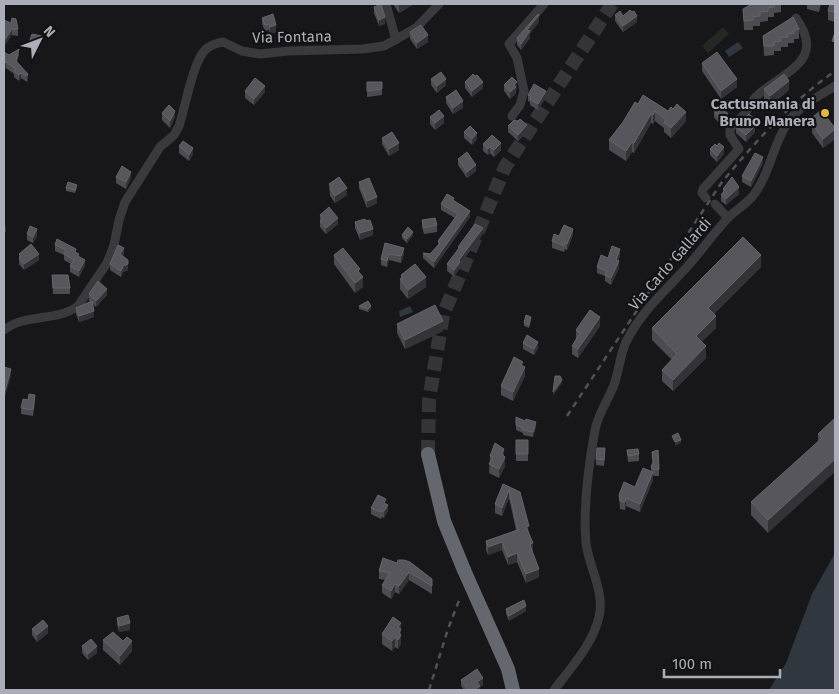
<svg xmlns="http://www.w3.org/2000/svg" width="839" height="694" viewBox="0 0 839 694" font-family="'Fira Sans',sans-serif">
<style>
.grass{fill:#222923}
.water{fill:#30373e}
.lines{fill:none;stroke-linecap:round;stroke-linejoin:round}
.highway-tunnel{stroke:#353539;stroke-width:14;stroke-dasharray:14 7;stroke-linecap:butt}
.minor{stroke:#39393e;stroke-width:9}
.highway{stroke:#65676e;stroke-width:14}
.rail{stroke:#505156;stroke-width:2.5;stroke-dasharray:6 5;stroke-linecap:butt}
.highway-bridge{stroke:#65676e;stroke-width:14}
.wall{fill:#4c4b51}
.shaded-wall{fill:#333236}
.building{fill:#56565c;stroke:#64646a}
.poi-dot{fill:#e1b647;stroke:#121214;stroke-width:2}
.labels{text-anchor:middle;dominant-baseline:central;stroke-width:4.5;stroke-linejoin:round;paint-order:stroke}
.street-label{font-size:15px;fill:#abaeb8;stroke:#121214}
.poi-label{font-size:15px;font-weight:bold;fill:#abaeb8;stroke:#121214;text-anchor:end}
</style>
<rect width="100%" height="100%" fill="#171719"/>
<path class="grass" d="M723 27 729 34 708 53 702 46Z"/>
<path class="water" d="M738 42 743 48 729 57 725 51Z
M410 306 413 312 400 317 399 311Z
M835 553V690H769L786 663 812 594Z"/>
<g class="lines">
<path class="highway-tunnel" d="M428 454 429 400 443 315 505 167 612 4"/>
<path class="minor" d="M386 4 396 40
M512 116 520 105 524 91 517 58 509 44 544 4
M706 198 702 193 703 189 739 149 730 135V129C735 123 744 116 748 109 751 102 753 99 759 94 787 70 826 60 796 18
M715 204 728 218
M4 330C25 313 57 322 78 306L107 263 114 245 119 220 125 202 160 147 174 135 179 126C185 108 193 62 205 50 210 45 217 43 223 42L242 51 260 54 288 51 362 49 384 46 416 28 439 4
M554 690C570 669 593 644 599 617 605 591 589 568 586 543 583 510 589 463 595 430 598 414 608 400 614 385 619 371 620 355 626 342 640 313 664 292 685 269 700 253 712 235 727 219 734 211 745 205 752 197 770 175 772 146 788 122 799 106 819 96 835 86"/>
<path class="highway" d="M428 454 444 521 464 570"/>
<path class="rail" d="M567 416 722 182C756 141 791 102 835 71
M429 690 448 629 460 598"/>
<path class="highway-bridge" d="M464 570 508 669 513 690"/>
</g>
<path class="wall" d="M393 4H414L399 13Z
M752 4H781V12L774 13V17H768V21L760 22V26H753V30H744L743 9Z
M807 4H821L819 12 807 9Z
M835 4V22L828 20V11Z
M374 7 385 24 379 26 374 13Z
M615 15 623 16 637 22 623 32 615 21Z
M793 17 799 29V39H794V43H788V47H781V51H774V55L764 56 763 36Z
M262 18 276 32 270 34 269 30 265 31 262 24Z
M4 20 18 29V36L12 35Z
M539 22 530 33V38L521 50 517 45V38Z
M410 32 428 42 417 49 410 39Z
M42 42 38 53 29 49V43Z
M4 52 9 55 19 54 17 62 28 74V80L27 82 21 78 19 81 14 77V74L6 68Z
M702 63 737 87 721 99 702 71Z
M475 76 483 88 472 97 465 88V82Z
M431 79 446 85 437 93 431 85Z
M367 82H382V95L367 97Z
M504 85 517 88 516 89V93L510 99 504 91Z
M764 89 789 90 770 106 764 98Z
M245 91 265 92 254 105 245 98Z
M528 95 546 97 538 110 530 105V102L528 101Z
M446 97 463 108 453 114 446 103Z
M638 104 686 121 671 138 664 132V128L655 121 653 124 651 123 634 153 632 152 626 161 609 150V140Z
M714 110 728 121 721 126 714 117Z
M162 113 175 117 170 128 162 120Z
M430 117 444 123 435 130 430 124Z
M746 117 755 119V132L746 142 736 133V127Z
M813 117 835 128V139L823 148 812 133Z
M508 126 527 132 518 141 508 132Z
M464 132 477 139 472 145 464 138Z
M382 138 399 150 389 156 382 144Z
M483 144 501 150 494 157 490 153 488 155 483 151Z
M179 146 193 154 189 161 179 153Z
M717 146 724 154 717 162 710 155V149Z
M458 159 476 171 467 178 458 165Z
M763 163 751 187 742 182V176Z
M116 177 131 178 126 189 116 183Z
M359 182 377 203 367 208 359 188Z
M329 184 347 195 335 203 330 196Z
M66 188H77L75 193 66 191Z
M723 189 739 194 726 205 721 201V195L723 192Z
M454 201 470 217 434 268 423 258V253L430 254 438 245V241L455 218 441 210V204Z
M320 215 338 224 326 234 320 227Z
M422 220 437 225V232L424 234 422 227Z
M366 221 373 235 360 240 355 228V222Z
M27 234 37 236 33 243 27 240Z
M483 234 460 264V268L454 276 447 271V264L458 250V247Z
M402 235H413L407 243 402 238Z
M573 235 567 250 565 249 564 252 552 248V241L559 236Z
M385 243 404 254 401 263 389 260 387 267 381 265V259Z
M55 245 76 253 85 265 79 277 70 272V266L71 264 64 260V255L55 251Z
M19 254 39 260 24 270 19 264Z
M124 254 123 256 128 270 123 272 121 277 110 270V264Z
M334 255 360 273 363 287 355 293 334 264Z
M620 255 618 261 619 268 611 285 605 281V276L597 273V267L608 258Z
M761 267 714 314 716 328 701 342 706 358 673 391 662 381V370L672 360 652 340V328Z
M52 275 70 288V294H53Z
M401 275 426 287 408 299 400 289V279L401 278Z
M89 294 107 295 96 307 93 304 94 317 79 322 76 314V308L90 302 89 301Z
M359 306 371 309 368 312 359 309Z
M531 320 529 328 524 326V323Z
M397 324 443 331 405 349 397 333Z
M600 326 578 358 572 354V346L576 339V330Z
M523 343 538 348 534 355 523 349Z
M525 376 513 401 501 395V386Z
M35 401 33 416 21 414V408Z
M516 417 536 427 533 437 523 435V433L516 430Z
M835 418 768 533 751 515V502L818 442V434Z
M516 440H528V461H516Z
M627 450 639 454V461L628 462Z
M652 452 659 469V476H654L653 475V480L640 512 626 506 625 510 620 509 619 495 635 487 651 471V467L653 463Z
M504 455 505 466 499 478 489 473 490 456Z
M605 455 604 466 596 465V459Z
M503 484 520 492 533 552H532L539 577 526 583 517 562 508 565 502 550 488 555 486 550V541L516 530 509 498 502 516 495 513V504Z
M386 504 388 511 384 518 382 517 381 519 371 514V508Z
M383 558 432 579V594L409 580 399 594 395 592 391 599 382 593V585L386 580 379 579V571Z
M506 609 526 611 509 621 506 614Z
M117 618 130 630 119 632 117 624Z
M401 623V644L398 649 395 647 392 651 382 644V634Z
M32 629 48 633 37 642 32 635Z
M103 640 132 651 120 665 103 650Z
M82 646 97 653 88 660 82 653Z
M461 680 483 685 480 687V690H464L461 686Z"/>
<path class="shaded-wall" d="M399 4H414L399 13Z
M539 15V22L530 33V38L521 50V44L527 30Z
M637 16V22L623 32V26Z
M385 17V24L379 26V20Z
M276 25V32L270 34V27Z
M12 29V35L4 47V41Z
M428 35V42L417 49V43Z
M42 36V42L38 53V47Z
M6 62V68L4 70V64Z
M21 73V78L19 81V75Z
M28 74V80L27 82V76Z
M446 79V85L437 93V86Z
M737 79V87L721 99V91Z
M789 81V90L770 106V96Z
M483 82V88L472 97V91Z
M517 82 516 93 510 99V92L514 85Z
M265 86V92L254 105V99Z
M546 91V97L538 110V104Z
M463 101V108L453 114V108Z
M175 111V117L170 128V121Z
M655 111V121L653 124V115Z
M686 112V121L671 138V128Z
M651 114V123L634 153V143Z
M728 114V121L721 126V120Z
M444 116V123L435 130V123Z
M527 125V132L518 141V135Z
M755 126V132L746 142V135Z
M835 129V139L823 148V139Z
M477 133V139L472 145V139Z
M632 142V152L626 161V151Z
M399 143V150L389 156V149Z
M501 143V150L494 157V150Z
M490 147V153L488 155V149Z
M724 147V154L717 162V156Z
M193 148V154L189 161V155Z
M763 157V163L751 187V181Z
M476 165V171L467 178V172Z
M131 172V178L126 189V182Z
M739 187V194L726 205V199Z
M347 188V195L335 203V196Z
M377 197V203L367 208V201Z
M470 211V217L434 268V262Z
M338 218V224L326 234V228Z
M6 225V231L4 235V230Z
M483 228V234L460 264V268L454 276V270L459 260Z
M37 229V236L33 243V237Z
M373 229V235L360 240V233Z
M573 229V235L567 250V244Z
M413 232V235L407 243V239Z
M124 248V254L120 260V254Z
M404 248V254L401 263V256Z
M620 249V255L616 267V260Z
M39 254V260L24 270V264Z
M389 254V260L387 267V261Z
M761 255V267L708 320V308Z
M85 260V265L79 277V271Z
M128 260V270L123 272 121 277V271Z
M619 261V268L611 285V278Z
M363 277V287L355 293V283Z
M426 277V287L408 299V290Z
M107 289V295L96 307V301Z
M371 306V309L368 312V309Z
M94 311V317L79 322V316Z
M716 316V328L696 348V336Z
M600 317V326L578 358V349Z
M443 321V331L405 349V340Z
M538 342V348L534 355V349Z
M706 346V358L673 391V380Z
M525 367V376L513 401V392Z
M11 369V376L4 400V394Z
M562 380V383L553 396V392Z
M35 395V401L33 416V410Z
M536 422V427L533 437V432Z
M681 440V443L675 446V442Z
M504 449V459L505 457V466L499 478V469Z
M835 451V472L768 533V520Z
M653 472V480L640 512V504Z
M509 490V498L502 516V508Z
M626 498V506L625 510V502Z
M388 505V511L384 518V511Z
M502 542V550L488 555V547Z
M533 543V552L530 553V544Z
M517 553V562L508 565V557Z
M539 569V577L526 583V574Z
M409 572V580L399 594V586Z
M395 584V592L391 599V591Z
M526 606V611L509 621V616Z
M130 623V630L119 632V626Z
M401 623V644L398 649V627Z
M48 626V633L37 642V635Z
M395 637V647L392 651V641Z
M132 641V651L120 665V656Z
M97 646V653L88 660V654Z
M483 678V685L480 687V690H474L477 682Z"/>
<path class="building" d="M381 4 385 17 379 20 374 7Z
M752 4H774V7L768 8V11L760 12V16L753 17V20L744 21 743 9Z
M830 4H835V12L828 11Z
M630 10 632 12 634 11 637 16 623 26 615 15 620 11 623 16Z
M273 14 276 25 270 27 269 24 265 25 262 18Z
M538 14 539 15 527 30 530 31 521 44 517 38Z
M793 17 799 29 794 30V33L788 34V37H781V41L774 42V46H764L763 36Z
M12 18 16 19 18 29H12L4 41V20L11 23Z
M421 25 428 35 417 43 410 32Z
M32 34 42 36 38 47 29 43Z
M834 35H835V42L832 41Z
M19 49 16 61 28 74 27 76 21 73 19 75 14 71 16 69 6 62 4 64V52L9 55Z
M717 52 737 79 721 91 702 63Z
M441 72 446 79 437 86 431 79Z
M473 74 475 76 477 75 483 82 472 91 465 82Z
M784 74 789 81 770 96 764 89Z
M512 77 517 82 514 85 516 87 510 92 504 85Z
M255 78 265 86 254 99 245 91Z
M367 82H382V89L367 91Z
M534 84 546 91 538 104 530 99 531 97 528 95Z
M456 90 463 101 453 108 446 97Z
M643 95 668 111 671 107 673 109 677 104 686 112 671 128 664 122 666 120 655 111 653 115 651 114 634 143 632 142 626 151 609 140 623 122 635 102 638 104Z
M169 105 175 111 170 121 162 113Z
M721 105 728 114 721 120 714 110Z
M439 110 444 116 435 123 430 117Z
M821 110 835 128V129L823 139 812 123 816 120 813 117Z
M749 114 755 119 752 123 755 126 746 135 736 127 745 116 746 117Z
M520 119 527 125 518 135 508 126 514 120 518 121Z
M470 126 477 133 472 139 464 132Z
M392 132 399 143 389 149 382 138Z
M492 135 501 143 494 150 490 147 488 149 483 144Z
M183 141 193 148 189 155 179 146Z
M719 143 724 147 717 156 710 149 715 144 717 146Z
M467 152 476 165 467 172 458 159Z
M755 153 763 157 751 181 742 176Z
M122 166 131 172 126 182 116 177Z
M339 177 347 188 335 196 330 189 332 188 329 184Z
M732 177 739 187 726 199 721 195 725 190 723 189Z
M369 178 377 197 367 201 359 182Z
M68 182 77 185 75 190 66 188Z
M447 194 454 198 453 200 470 211 434 262 423 253 430 254 440 243 438 241 458 214 441 204Z
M329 207 338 218 326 228 320 221 323 219 320 215Z
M435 218 437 225 424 228 422 220Z
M365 219 366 221 370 220 373 229 360 233 355 222Z
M475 224 483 228 459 260 460 262 454 270 447 264 459 248 458 247Z
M564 225 573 229 567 244 565 242 564 246 552 241 554 234 559 236Z
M30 226 37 229 33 237 27 234Z
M408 227 413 232 407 239 402 235Z
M743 237 761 255 708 308 716 316 696 336 706 346 673 380 662 370 677 354 652 328Z
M57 239 76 249 75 252 79 254 78 256 85 260 79 271 70 266 74 260 64 254 66 250 55 245Z
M385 243 404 248 401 256 389 254 387 261 381 259Z
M31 244 39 254 24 264 19 258 21 256 19 254Z
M118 245 124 248 120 254 128 260V264L123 266 121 271 110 264Z
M612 246 620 249 616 260 619 261 611 278 605 275 607 271 597 267 601 255 608 258Z
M343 248 360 269 358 271 363 277 355 283 334 255Z
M415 264 426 277 408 290 400 279 403 277 401 275Z
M52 275H68L70 288H53Z
M98 281 107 289 96 301 89 294Z
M92 301 94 311 79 316 76 308Z
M368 301 371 306 368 309 359 306Z
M435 305 443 321 405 340 397 324Z
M590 310 600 317 578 349 572 346 580 333 576 330Z
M526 315 531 317 529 325 524 323Z
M527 335 538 342 534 349 523 343Z
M514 357 523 362 521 365 525 367 513 392 501 386Z
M4 367 11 369 4 394Z
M555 376H560L562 380 553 392Z
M29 394 35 395 33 410 21 408 23 399 28 400Z
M516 417 525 421 526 419 536 422 533 432 523 430V428L516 425Z
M835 418V451L834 452 835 453V459L768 520 751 502 822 438 818 434Z
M678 433 681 440 675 442 672 436Z
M516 440H528V454H516Z
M495 443 504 449 502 454 505 457 499 469 489 464 493 457 490 456Z
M597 448H605L604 460 596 459Z
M638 449 639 454 628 456 627 450Z
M658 450 659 469 654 470 651 467 653 462 652 452Z
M643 468 653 472 640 504 626 498 625 502 620 501 619 495 624 482 635 487Z
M503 484 520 492 529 526 526 527 533 543 530 544 531 548 539 569 526 574 517 553 508 557 502 542 488 547 486 541 518 530 509 490 502 508 495 504Z
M378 495 386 499 384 503 388 505 384 511H382L381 512 371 508Z
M383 558 397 563 398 560H404L410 562 432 579V586L409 572 399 586 395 584 391 591 382 585 390 573 379 571Z
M524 600 526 606 509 616 506 609Z
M128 615 130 623 119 626 117 618Z
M393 617 401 623 398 627 401 629 399 633 401 635 398 640 395 637 392 641 382 634Z
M43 620 48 626 37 635 32 629Z
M113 632 123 641 127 637 132 641 120 656 103 640Z
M91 639 97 646 88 654 82 646Z
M477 669 483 678 477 682 480 686 474 690H468L461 680Z"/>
<circle class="poi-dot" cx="825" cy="113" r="5"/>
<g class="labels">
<g class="street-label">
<text transform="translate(292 37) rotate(-1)">Via Fontana</text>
<text transform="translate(670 264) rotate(-49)">Via Carlo Gallardi</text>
</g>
<g class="poi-label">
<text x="815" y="104">Cactusmania di<tspan x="815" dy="17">Bruno Manera</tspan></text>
</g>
</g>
<rect width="839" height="694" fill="none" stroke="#abaeb8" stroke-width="10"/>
<g transform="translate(40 40) rotate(48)" stroke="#121214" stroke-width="4" paint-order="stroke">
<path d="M0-4L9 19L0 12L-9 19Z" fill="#abaeb8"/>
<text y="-8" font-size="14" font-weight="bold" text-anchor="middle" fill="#abaeb8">N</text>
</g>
<path d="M664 669v8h116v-8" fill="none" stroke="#abaeb8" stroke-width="2.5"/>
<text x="672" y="669" font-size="15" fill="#abaeb8" stroke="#121214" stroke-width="4" paint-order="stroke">100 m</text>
</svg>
